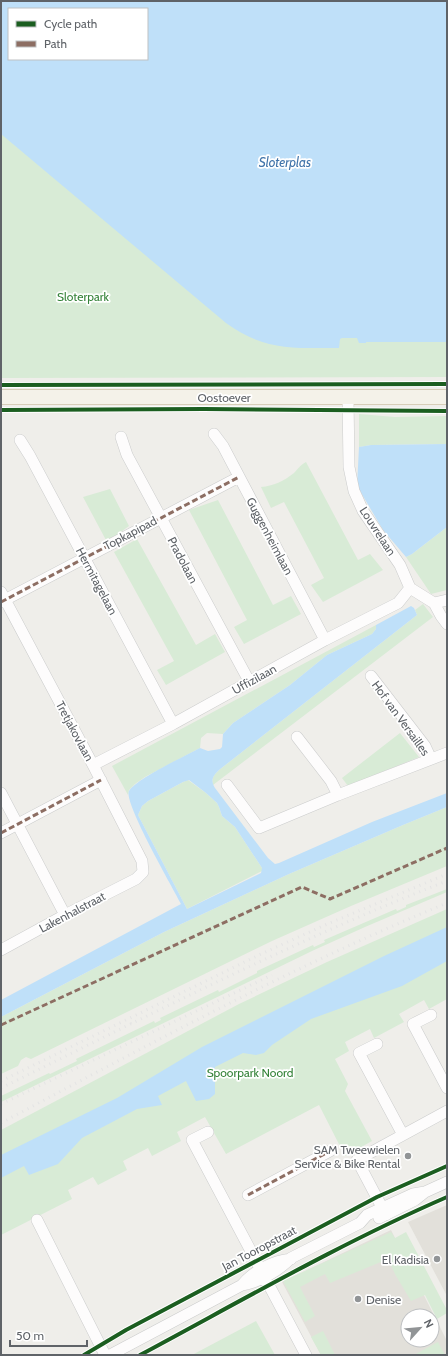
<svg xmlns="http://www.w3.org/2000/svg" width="448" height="1356" viewBox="0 0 448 1356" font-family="Cabin,sans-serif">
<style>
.education{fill:#e2e0da;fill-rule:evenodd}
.green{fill:#d8ebd6}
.water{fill:#bfe0f9;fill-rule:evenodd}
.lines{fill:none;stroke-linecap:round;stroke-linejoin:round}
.minor-casing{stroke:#cbcccc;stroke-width:12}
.major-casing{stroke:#d7ceb8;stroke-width:16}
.minor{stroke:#fdfcfc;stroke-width:11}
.major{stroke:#f4f2e9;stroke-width:14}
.rail{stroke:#e4e4e4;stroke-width:3;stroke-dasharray:1 5;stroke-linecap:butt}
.quiet{stroke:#8d6e63;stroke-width:3;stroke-dasharray:6 3;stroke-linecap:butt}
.cycleway-casing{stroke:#fff;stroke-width:6}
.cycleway{stroke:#1b5e20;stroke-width:4}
.poi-dot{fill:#919496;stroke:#fff;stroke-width:1.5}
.labels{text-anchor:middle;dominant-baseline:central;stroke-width:3.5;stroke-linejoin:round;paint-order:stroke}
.park-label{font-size:12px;fill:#348238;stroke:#fff}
.street-label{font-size:12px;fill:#5f6368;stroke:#fff}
.poi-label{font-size:12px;fill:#5f6368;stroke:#fff;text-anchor:end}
.water-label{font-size:13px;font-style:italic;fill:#4174aa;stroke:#fff}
</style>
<rect width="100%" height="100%" fill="#efeeea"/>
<path class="education" d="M447 1205V1296L408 1222Z
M391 1230 447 1341V1355H321L282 1282ZM408 1316H432V1340H408Z"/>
<path class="green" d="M1 125 447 328V377L1 378Z
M359 414 395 417 447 416V444L371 445 359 447Z
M306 462 358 560 370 554 383 570 323 602 311 585 324 578 284 502 271 508 261 487C273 486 284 481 294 473 298 469 300 465 306 462Z
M110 489 129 526 107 542 83 497Z
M218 500 273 605 291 596 301 614 244 644 234 627 247 620 189 510Z
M447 527V590L431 594 406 557 412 554Z
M137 539 196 645 215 634 225 652 166 685 157 670 174 661 114 552Z
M423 604 433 617 213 785C211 778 214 775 219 770L417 615 415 610Z
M376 625V629L372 634 327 655 290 685 233 723 223 734 207 733 201 738 200 748 145 777 135 784 129 790 128 795 112 766Z
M400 733 419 757 348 786 342 778Z
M188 780 206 793 217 803 219 807 222 816 235 827 262 868V871L187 909 138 815 142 806 148 801 183 782Z
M447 807V866L351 906 272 941 31 1059 26 1057 21 1060 18 1066 1 1074V1017L164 932 289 874 403 825Z
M447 889V892L365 927 312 951 1 1102V1096L49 1073 50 1074 77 1061 76 1059 154 1021 155 1023 161 1020 160 1018 218 990 219 992 257 973V971L313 945 314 947 325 942 324 940 396 909 397 911 406 907V905Z
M447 909V999L429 1009 424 1000 399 1014 404 1022 374 1038 370 1029 345 1042 349 1051 335 1059 348 1084 345 1091 372 1141 345 1156 319 1105 226 1154 205 1117 177 1132 181 1141 152 1156 148 1148 123 1161 127 1170 98 1185 93 1177 68 1190 72 1199 1 1235V1130L239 1004 327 962Z
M391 1232 395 1238 406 1232 447 1310V1313L437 1319 425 1295 411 1301 395 1274 388 1259 330 1283 325 1274 300 1287 315 1316 305 1322 283 1281Z
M256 1321 275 1355H192Z
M323 1331 335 1355H321L311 1337Z
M438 1342 445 1355H414Z"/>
<path class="water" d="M1 1H447V342H366V343H359L357 338H342L340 339 339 348C295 348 264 351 226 323L1 134ZM9 9H147V59H9Z
M447 444V527L412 554 406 557 383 530 357 486 359 447 371 445Z
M411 606 414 608 417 615 219 770C213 776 210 780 215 788L268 858 275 864 279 863 372 822 447 793V807L403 825 289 874 164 932 1 1017V1000L181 904C173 888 123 802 129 791 136 779 185 756 200 748L208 751 220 749 222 747 223 734 233 723 290 685 327 655 372 634 376 629V625ZM189 780 206 793 217 803 219 807 222 816 235 827 262 868 261 873 187 909 138 815 142 806 148 801 183 782Z
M447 927V961L402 986 311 1019 272 1045 264 1053 256 1055 243 1053 215 1067V1094L209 1099 196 1101 186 1081 158 1096 162 1105 137 1109 82 1138 58 1164 29 1175 24 1166 1 1178V1155L117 1098 202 1047 384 956Z"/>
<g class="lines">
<defs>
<path id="minor" d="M348 397 349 467 354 491 363 511 400 565 410 588 434 603 441 616 447 624
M214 434 223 446 325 640
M121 437 127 455 249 681
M20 440 30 456 173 724
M1 592 93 765 142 861 143 872 136 879 65 915 1 950
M1 602 239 477
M434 603 447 600
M371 676 425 746 431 759
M297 737 331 781 338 795
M93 765 173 724 325 640 398 603 410 588
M227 785 259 828 338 795 447 753
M1 793 65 915
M1 833 101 780
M431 1015 413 1024 447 1088
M377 1044 359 1053 403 1135
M208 1132 192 1140 306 1355
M248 1195 330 1151
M386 1215 357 1160 447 1111
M379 1218 415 1200 425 1192 447 1182
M37 1220 105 1355
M242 1285C253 1271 273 1261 291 1259
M110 1355 242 1285C260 1282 278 1271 291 1258L360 1223 367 1215 413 1194 425 1192"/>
<path id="major" d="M1 397H447"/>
</defs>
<use href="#minor" class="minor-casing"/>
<use href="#major" class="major-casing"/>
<use href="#minor" class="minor"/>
<use href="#major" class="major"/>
<path class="rail" d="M1 1081 261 954 325 925 447 874
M1 1088C148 1016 294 940 447 881
M1 1104 272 975
M1 1123C148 1045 293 966 447 903"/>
<path class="quiet" d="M1 602 239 477
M1 833 101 780
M1 1025 302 887 330 899 447 848
M248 1195 330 1151"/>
<defs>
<path id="cycleway" d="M1 385 447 384
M1 410 204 409 447 411
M84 1355 126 1330 377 1197 447 1166
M140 1355C241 1301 341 1243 447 1197"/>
</defs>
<use href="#cycleway" class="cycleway-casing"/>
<use href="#cycleway" class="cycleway"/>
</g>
<g class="poi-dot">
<circle cx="408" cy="1156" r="4"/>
<circle cx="437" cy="1259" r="4"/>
<circle cx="358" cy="1299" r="4"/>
</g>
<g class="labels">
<g class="park-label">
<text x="83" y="296">Sloterpark</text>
<text x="250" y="1072">Spoorpark Noord</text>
</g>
<g class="street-label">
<text x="224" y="397">Oostoever</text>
<text transform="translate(378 531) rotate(57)">Louvrelaan</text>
<text transform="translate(130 533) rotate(-28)">Topkapipad</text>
<text transform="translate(270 536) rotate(62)">Guggenheimlaan</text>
<text transform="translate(183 560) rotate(62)">Pradolaan</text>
<text transform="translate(97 581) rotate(62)">Hermitagelaan</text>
<text transform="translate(254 679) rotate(-29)">Uffizilaan</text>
<text transform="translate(401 718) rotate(54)">Hof van Versailles</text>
<text transform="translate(75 731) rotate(62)">Tretjakovlaan</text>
<text transform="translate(72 912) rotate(-28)">Lakenhalstraat</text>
<text transform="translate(259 1248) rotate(-28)">Jan Tooropstraat</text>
</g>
<g class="poi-label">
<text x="400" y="1149">SAM Tweewielen<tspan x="400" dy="14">Service &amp; Bike Rental</tspan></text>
<text x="429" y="1259">El Kadisia</text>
<text x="366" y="1299" text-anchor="start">Denise</text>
</g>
<g class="water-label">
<text x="285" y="162">Sloterplas</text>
</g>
</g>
<rect width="448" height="1356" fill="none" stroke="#5f6368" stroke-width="4"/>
<rect x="8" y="8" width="140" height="52" fill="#ffffff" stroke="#bfc1c3"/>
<rect x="16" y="21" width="20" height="6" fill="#1b5e20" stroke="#bfc1c3"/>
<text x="44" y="28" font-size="12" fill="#5f6368">Cycle path</text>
<rect x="16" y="41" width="20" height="6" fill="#8d6e63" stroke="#bfc1c3"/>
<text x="44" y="48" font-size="12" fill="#5f6368">Path</text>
<g transform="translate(420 1328) rotate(63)"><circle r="19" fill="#ffffff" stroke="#bfc1c3"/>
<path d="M0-3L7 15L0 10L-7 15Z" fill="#919496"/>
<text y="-6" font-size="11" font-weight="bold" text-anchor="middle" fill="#5f6368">N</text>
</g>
<path d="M10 1340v6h77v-6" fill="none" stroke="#5f6368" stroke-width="2"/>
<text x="16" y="1340" font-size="12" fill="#5f6368" stroke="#ffffff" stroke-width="3" paint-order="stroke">50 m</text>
</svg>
